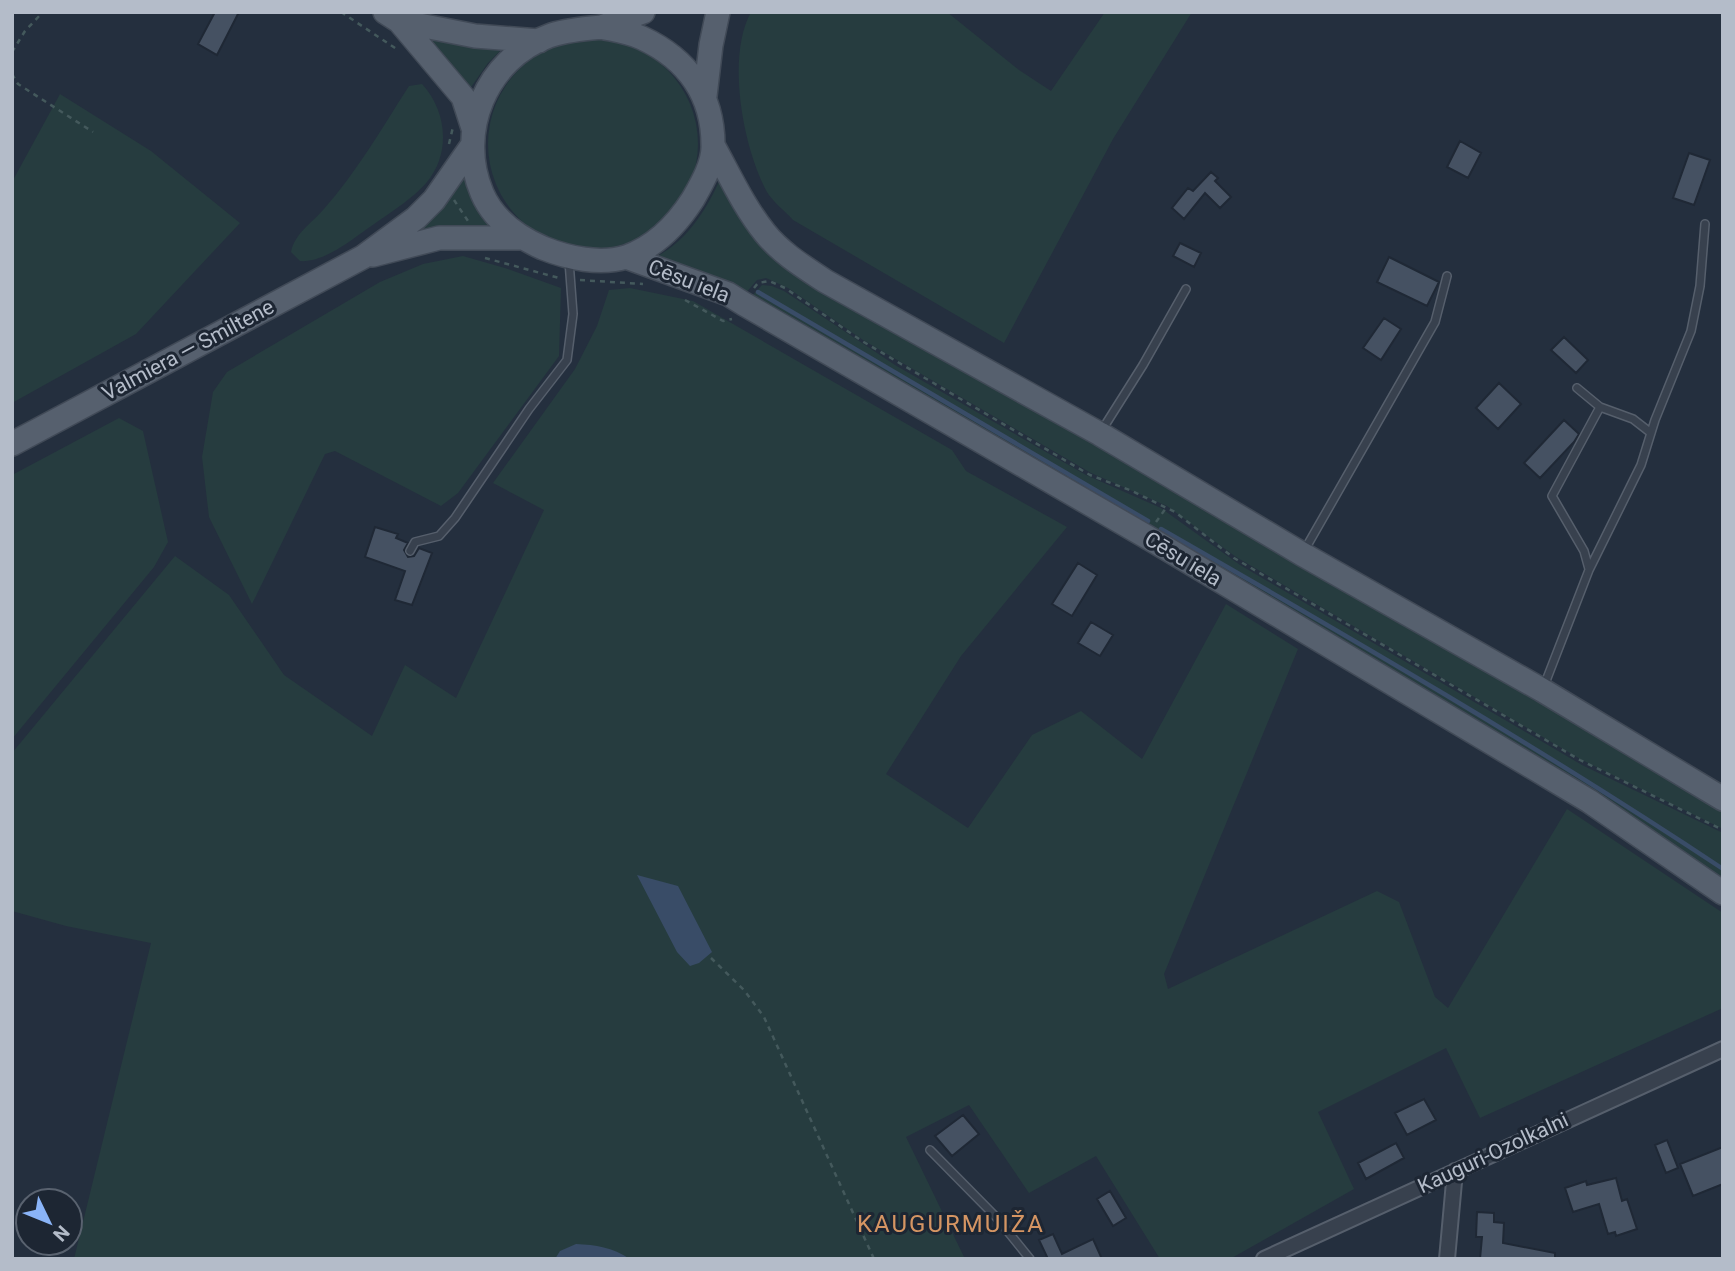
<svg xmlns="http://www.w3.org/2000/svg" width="1735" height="1271" viewBox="0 0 1735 1271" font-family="Roboto,sans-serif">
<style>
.green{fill:#263c3f}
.water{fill:#394c67}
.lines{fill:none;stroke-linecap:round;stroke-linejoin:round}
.stream{stroke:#394c67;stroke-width:4.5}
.building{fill:#455162;stroke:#1f2835;stroke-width:2}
.lane-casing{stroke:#565f6c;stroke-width:10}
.street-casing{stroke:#565f6c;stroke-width:18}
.primary-casing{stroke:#414a57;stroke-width:26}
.path{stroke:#44595c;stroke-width:2.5;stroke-dasharray:5 5;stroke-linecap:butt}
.lane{stroke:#38414e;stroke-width:7}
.street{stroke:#38414e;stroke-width:14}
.primary{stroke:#56606e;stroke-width:23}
.labels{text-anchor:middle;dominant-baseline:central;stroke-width:6;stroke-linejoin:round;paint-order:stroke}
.street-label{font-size:21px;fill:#b4bcc9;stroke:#1d2633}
.quarter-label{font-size:24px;letter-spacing:2px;fill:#d59563;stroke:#1d2633}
</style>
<rect width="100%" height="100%" fill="#242f3e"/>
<path class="green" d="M751 12H947L1019 70 1051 91 1105 12H1192L1113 139 1004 343 793 220C785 211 773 202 767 192 743 148 726 57 751 12Z
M421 34 504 47 488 63 469 90Z
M488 144a105 105 0 1 1 210 0a105 105 0 1 1-210 0Z
M422 84C447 111 451 153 427 182 414 198 384 217 367 229 349 242 322 263 300 261L291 252C295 233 311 224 323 210 356 173 382 128 409 86Z
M60 94 151 151 240 223 136 334 12 403V182Z
M721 177 751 233 1043 413 1723 810V829L1582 760 1236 557 1167 506 1091 473 863 340 788 288 766 278 757 280 745 294 699 271 656 257C688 240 707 209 721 177Z
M459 179H464L476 203 492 227 413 233Z
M463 256 505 268 561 288 559 356 458 493 441 506 335 451 325 454 252 604 209 517 202 457 213 392 227 372 380 282 423 264Z
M762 285 772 286 784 291 895 365 1086 475 1161 508 1240 565 1536 738 1582 765 1723 833V878L1562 773 751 297Z
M630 288 693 301 952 450 966 471 1067 527 961 656 886 774 968 828 1032 735 1081 711 1142 759 1226 604 1298 649 1164 974 1168 989 1377 891 1399 902 1435 997 1448 1008 1567 809 1723 913V1008L1480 1118 1446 1048 1318 1112 1354 1189 1230 1259H1160L1096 1156 1029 1193 969 1105 906 1137 965 1259H74L151 943 66 926 12 911V753L175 556 229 595 284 675 372 736 405 665 456 698 544 510 493 483 575 369 597 326 609 290Z
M119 418 143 431 168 542 154 567 12 739V475Z"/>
<path class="water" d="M637 875 678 886 712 952 699 963 690 966 677 952Z
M576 1244C596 1245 612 1247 630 1259H555L560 1251Z"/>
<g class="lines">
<path class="stream" d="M758 292 1148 521
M1161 529C1351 638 1541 748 1723 869"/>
</g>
<path class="building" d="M215 12H239L217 55 198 44Z
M1460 141 1481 153 1468 178 1447 167Z
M1689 153 1710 160 1694 205 1673 198Z
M1211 172 1218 178 1215 181 1231 197 1220 208 1205 193 1184 219 1172 208 1188 188 1193 191Z
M1180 243 1201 253 1194 267 1173 256Z
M1389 257 1439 282 1427 306 1377 282Z
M1384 318 1401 329 1381 360 1363 348Z
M1564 337 1588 360 1576 373 1551 350Z
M1499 383 1521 404 1498 429 1476 408Z
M1564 420 1579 434 1574 442 1540 478 1524 463Z
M375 527 398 534 396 538 408 543 404 550 408 557 414 556 419 548 432 553 412 605 395 600 405 571 365 557Z
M1078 563 1097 575 1072 616 1052 604Z
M1091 622 1113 635 1100 656 1078 643Z
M1424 1099 1436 1120 1407 1135 1395 1113Z
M963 1115 979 1134 952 1156 935 1136Z
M1667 1140 1678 1168 1666 1173 1655 1145Z
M1396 1143 1404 1158 1366 1179 1358 1163Z
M1723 1147V1184L1693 1196 1680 1164Z
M1616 1178 1622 1201 1627 1199 1637 1229 1616 1236 1615 1232 1608 1234 1599 1204 1573 1212 1565 1188 1586 1181 1587 1185Z
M1110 1191 1126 1218 1113 1226 1097 1199Z
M1477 1212 1494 1213V1222L1504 1223 1503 1243 1555 1253V1259H1480L1482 1237H1476Z
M1053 1234 1062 1254 1093 1239 1102 1259H1048L1039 1240Z"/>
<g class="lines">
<defs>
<path id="lane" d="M1577 388 1600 407 1552 496 1584 551 1589 569
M1600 407 1633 419 1651 433
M1102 430 1143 365 1186 289
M410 551 415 542 439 536 455 518 529 409 567 360 573 314 569 261
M1304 551 1435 322 1447 276
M1544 686 1589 570 1641 465 1655 420 1691 331 1700 286 1705 224
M930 1150 997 1218 1030 1259"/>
<path id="street" d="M1264 1259 1723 1049
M1447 1259 1455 1171"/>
<path id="primary" d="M385 12 399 21 463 97 473 128
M399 21 475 36 539 41
M601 27C614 30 629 32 642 38 687 59 713 94 713 145 714 163 701 185 693 199 677 224 655 247 626 257 600 265 568 258 543 248 518 237 493 219 482 193 456 132 486 59 549 36 565 30 584 29 601 27Z
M601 27 643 12
M705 96 711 45 718 12
M714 147C730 176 744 207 765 233 781 253 804 267 825 281L1100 434 1302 554 1542 690 1723 799
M373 255 439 238H521
M626 257 728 294 744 304 1147 537 1589 801 1723 893
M12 444 363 257 416 218 434 200 471 147"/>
</defs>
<use href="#lane" class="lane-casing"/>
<use href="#street" class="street-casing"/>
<use href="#primary" class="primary-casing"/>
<path class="path" d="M341 12 398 50
M12 52 25 31 43 12
M12 74 18 84 93 132
M449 144 453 127
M454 200 468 221
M485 258 559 278
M580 280 643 284
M754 288 758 283 769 281 785 288 862 341 1090 475 1132 491 1175 512 1234 558 1580 760 1723 830
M685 300 723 321 732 319
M1156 522 1166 508
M711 958 744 990 764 1017 874 1259"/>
<use href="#lane" class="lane"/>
<use href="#street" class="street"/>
<use href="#primary" class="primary"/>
</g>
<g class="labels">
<g class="street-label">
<text transform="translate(689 281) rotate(21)">Cēsu iela</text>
<text transform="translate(188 350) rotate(-28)">Valmiera — Smiltene</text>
<text transform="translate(1183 559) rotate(31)">Cēsu iela</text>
<text transform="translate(1493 1153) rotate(-25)">Kauguri-Ozolkalni</text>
</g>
<g class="quarter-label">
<text x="951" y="1224">KAUGURMUIŽA</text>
</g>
</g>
<rect width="1735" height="1271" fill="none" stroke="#b4bcc9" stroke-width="28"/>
<g transform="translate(49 1222) rotate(133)"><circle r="33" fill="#1d2633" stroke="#59626f" stroke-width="2"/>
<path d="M0-5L12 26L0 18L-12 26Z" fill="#8ab4f8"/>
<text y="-10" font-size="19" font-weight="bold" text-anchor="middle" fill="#b4bcc9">N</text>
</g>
</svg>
